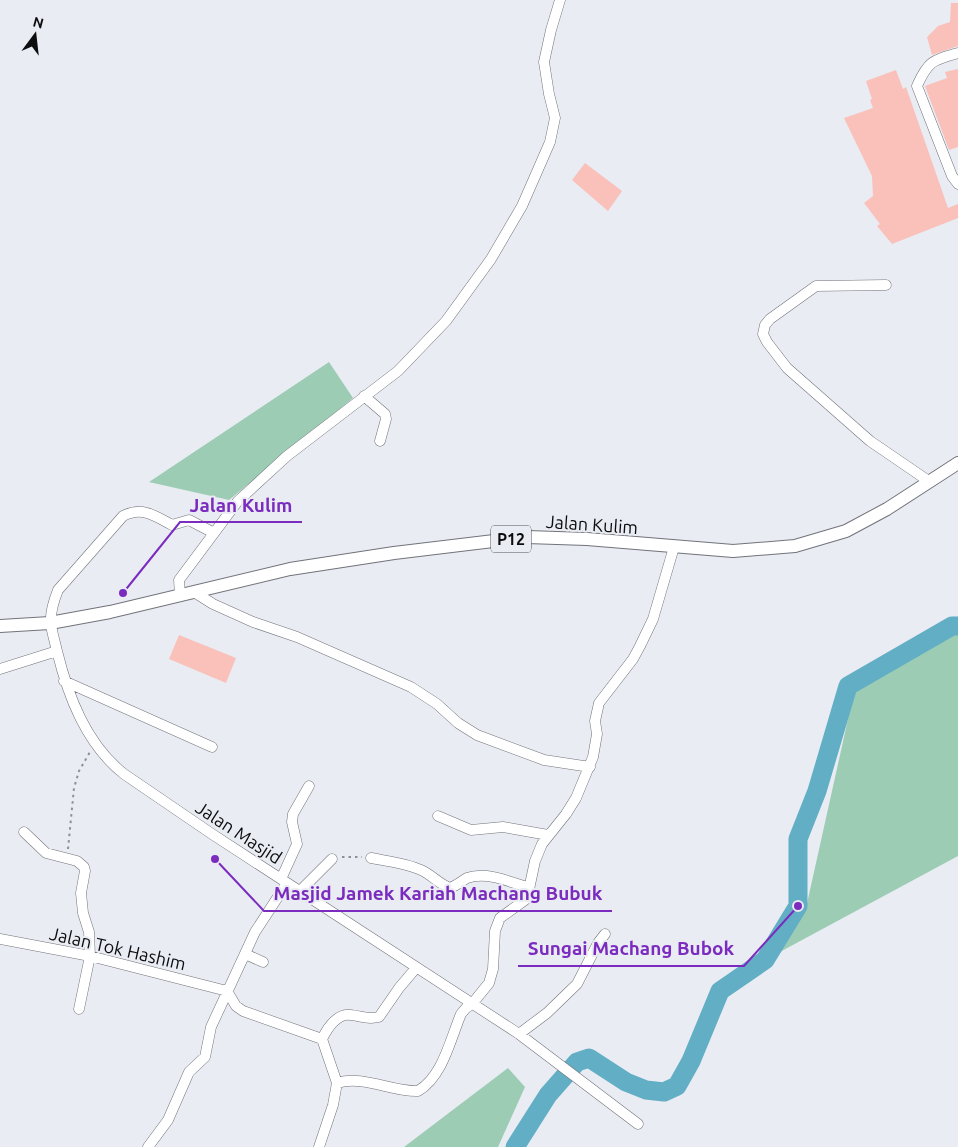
<svg xmlns="http://www.w3.org/2000/svg" width="958" height="1147" viewBox="0 0 958 1147" font-family="Ubuntu,sans-serif">
<style>
.green{fill:#9dccb4}
.lines{fill:none;stroke-linecap:round;stroke-linejoin:round}
.river{stroke:#61aec5;stroke-width:19}
.building{fill:#fac0ba}
.minor-casing{stroke:#71737a;stroke-width:11}
.major-casing{stroke:#71737a;stroke-width:14}
.path{stroke:#8e8f95;stroke-width:2;stroke-dasharray:2.5 4;stroke-linecap:butt}
.minor{stroke:#fff;stroke-width:10}
.major{stroke:#fff;stroke-width:12}
.labels{text-anchor:middle;dominant-baseline:central;stroke-width:4;stroke-linejoin:round;paint-order:stroke}
.shield{fill:#e9ecf3;stroke:#4f5054;stroke-width:1}
.shield-label{font-size:16px;font-weight:bold;fill:#0d0d10}
.street-label{font-size:18px;fill:#0d0d10;stroke:#e9ecf3}
.leader{fill:none;stroke:#7b2cbf;stroke-width:2}
.callout-dot{fill:#7b2cbf;stroke:#e9ecf3;stroke-width:2}
.callout-label{font-size:19px;text-anchor:middle;font-weight:bold;fill:#7b2cbf;stroke:#e9ecf3;stroke-width:4;stroke-linejoin:round;paint-order:stroke}
</style>
<rect width="100%" height="100%" fill="#e9ecf3"/>
<path class="green" d="M329 362 353 398 229 500 149 482Z
M954 633 958 634V856L765 960 806 908 854 692Z
M508 1068 525 1087 498 1147H404Z"/>
<g class="lines">
<path class="river" d="M515 1147 548 1095 577 1062 589 1058 626 1082 646 1090 664 1092 677 1086 691 1061 720 991 765 960 798 906V839L817 791 848 686 952 626H958"/>
</g>
<path class="building" d="M951 3H958V46L932 55 927 37 938 26 950 22Z
M958 69V147L949 150 925 86 947 78 945 72Z
M896 70 903 89 906 87 948 208 958 204V218L892 244 877 226 880 224 864 203 873 196 872 176 844 118 873 108 870 100 872 99 866 81Z
M585 163 622 191 608 211 572 180Z
M179 635 236 658 226 683 169 659Z"/>
<g class="lines">
<defs>
<path id="minor" d="M958 53C933 60 928 61 917 86L952 176 958 184
M886 285 816 286 770 319 765 325 763 334 767 342 787 368 870 441 930 482
M364 396 385 414 386 419 380 441
M214 533 189 520 172 525C155 516 143 506 123 516L58 590C54 600 50 614 51 624 52 633 55 642 57 651 68 696 86 744 124 774L212 834 519 1034 638 1124
M194 592 213 604 253 622 297 637 411 687 437 704 458 723 477 735 544 760 590 767
M180 595 179 580 238 501 287 456 398 371 446 321 491 259 522 206 550 142 555 118 549 94 544 62 551 30 560 0
M0 669 57 651
M64 681 212 747
M438 816 471 830 503 827 548 835
M24 832 46 853 77 861 84 867 85 871 81 893 83 913 89 932 90 956 79 1009
M371 858C387 861 406 863 421 870 432 875 439 884 450 888 456 886 462 881 467 878 486 871 511 882 529 888
M281 879 297 844 292 822 293 814 309 786
M300 891 332 859
M0 939 90 956 227 991 236 1006 243 1011 322 1039
M245 954 263 962
M519 1034 547 1013 577 984 598 943 605 934
M337 1083C364 1075 391 1092 418 1091 443 1076 450 1040 461 1014L466 1008 472 1004 489 983 493 969 495 931 500 918 525 900 528 894 535 861 542 844 566 814 576 798 593 757 597 734 595 721 599 703 633 659 640 646 653 619 674 547
M148 1147 168 1120 189 1072 205 1057 211 1027 255 932 287 883
M319 1147 333 1105 337 1083 322 1039C327 1029 337 1013 351 1015 362 1016 366 1020 379 1017L399 988 416 968"/>
<path id="major" d="M0 626 50 623 110 612 290 569 394 553 527 537 587 539 733 551 795 546 846 531 887 509 958 463"/>
</defs>
<use href="#minor" class="minor-casing"/>
<use href="#major" class="major-casing"/>
<path class="path" d="M68 849 74 788 79 771 90 752
M342 857H362"/>
<use href="#minor" class="minor"/>
<use href="#major" class="major"/>
</g>
<g class="labels">
<rect class="shield" x="491" y="525.5" width="40" height="27" rx="4"/>
<g class="shield-label">
<text x="511" y="539">P12</text>
</g>
<g class="street-label">
<text transform="translate(592 524) rotate(4)">Jalan Kulim</text>
<text transform="translate(239 832) rotate(33)">Jalan Masjid</text>
<text transform="translate(118 948) rotate(13)">Jalan Tok Hashim</text>
</g>
</g>
<path class="leader" d="M123 593L180 522H302M215 859L264 911H612M798 906L744 966H518"/>
<g class="callout-dot">
<circle cx="123" cy="593" r="5"/>
<circle cx="215" cy="859" r="5"/>
<circle cx="798" cy="906" r="5"/>
</g>
<g class="callout-label">
<text x="241" y="512">Jalan Kulim</text>
<text x="438" y="900">Masjid Jamek Kariah Machang Bubuk</text>
<text x="631" y="955">Sungai Machang Bubok</text>
</g>
<g transform="translate(35 35) rotate(15)" stroke="#e9ecf3" stroke-width="4" paint-order="stroke">
<path d="M0-4L9 19L0 12L-9 19Z" fill="#0d0d10"/>
<text y="-8" font-size="14" font-weight="bold" text-anchor="middle" fill="#0d0d10">N</text>
</g>
</svg>
